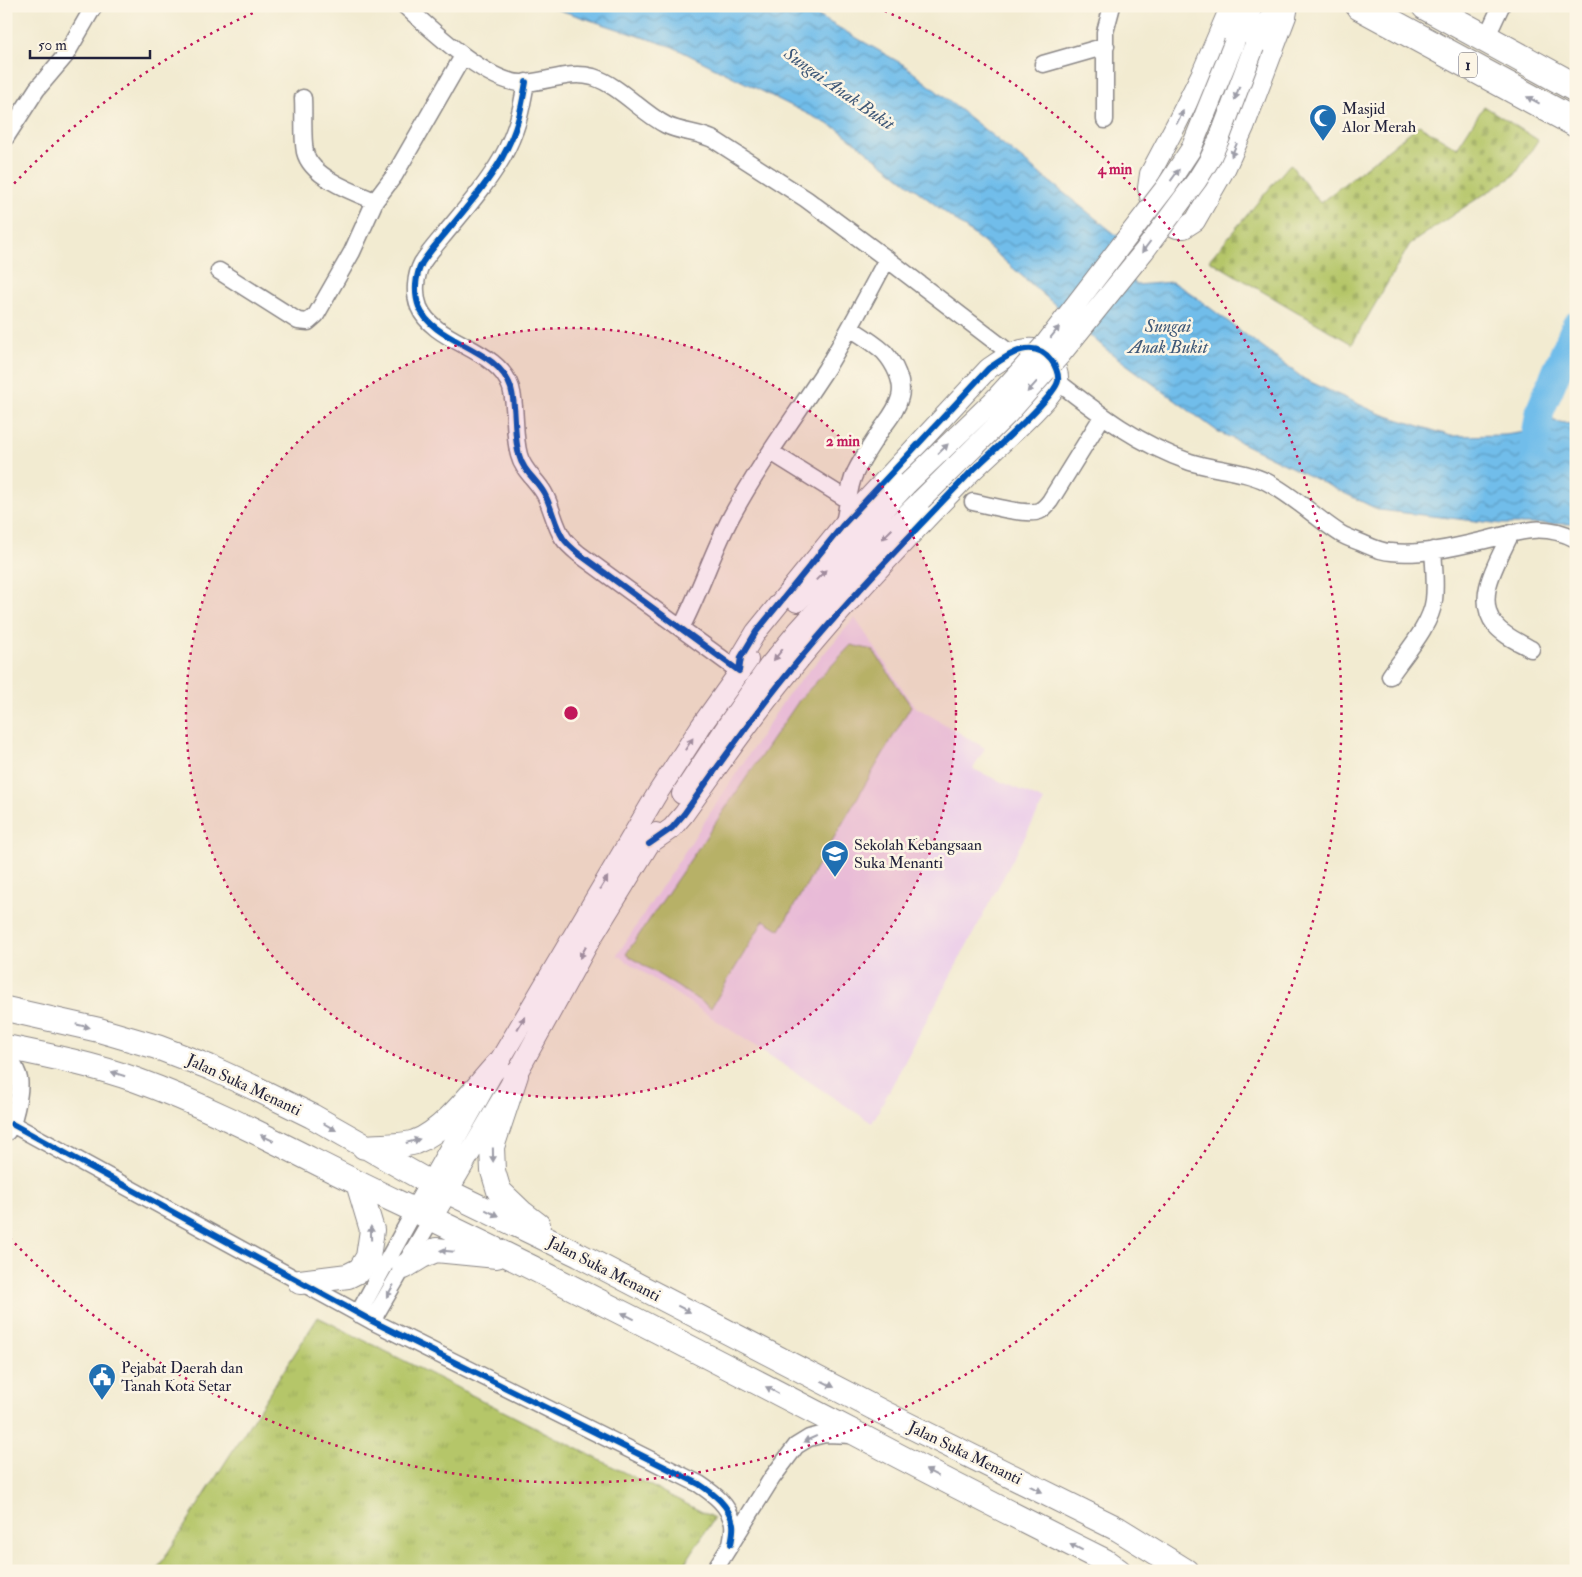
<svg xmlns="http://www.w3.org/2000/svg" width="1582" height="1577" viewBox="0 0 1582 1577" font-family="'IM FELL Double Pica',serif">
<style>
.built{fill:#edd1e9}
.grass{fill:url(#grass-tufts);stroke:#6c7452}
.cemetery{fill:url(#cemetery-stones);stroke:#6c7452}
.garden{fill:#b5c669;stroke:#6c7452}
.water{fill:url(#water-waves);stroke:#4a7092}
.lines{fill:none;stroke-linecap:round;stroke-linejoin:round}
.river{stroke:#71bdea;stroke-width:29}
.minor-casing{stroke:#8a8686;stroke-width:19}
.tertiary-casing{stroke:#8a8686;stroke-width:22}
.secondary-casing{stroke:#8a8686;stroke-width:26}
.trunk-casing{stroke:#8a8686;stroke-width:30}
.minor{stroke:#fff;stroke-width:16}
.tertiary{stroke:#fff;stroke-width:20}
.secondary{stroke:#fff;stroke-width:24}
.trunk{stroke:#fff;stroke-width:28}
.tertiary-bridge-casing{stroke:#8a8686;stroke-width:22;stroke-linecap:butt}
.tertiary-bridge{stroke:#fff;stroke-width:20}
.cycleway-casing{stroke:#fcf5e5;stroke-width:9}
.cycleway{stroke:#0057b8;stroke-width:6}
.oneway{fill:#9c9ca7}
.ring{fill:none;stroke:#c2185b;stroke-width:2.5;stroke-dasharray:2.5 5}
.labels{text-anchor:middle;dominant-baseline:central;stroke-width:5;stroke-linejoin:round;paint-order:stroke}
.shield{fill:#fcf5e5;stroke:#63616e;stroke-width:1}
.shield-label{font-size:15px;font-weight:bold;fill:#22223b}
.poi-label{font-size:16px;fill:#22223b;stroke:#fcf5e5;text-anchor:start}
.street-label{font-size:16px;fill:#22223b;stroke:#fcf5e5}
.water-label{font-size:18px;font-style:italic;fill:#3e5878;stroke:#fcf5e5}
.centre{fill:#c2185b;stroke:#fcf5e5;stroke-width:2.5}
.ring-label{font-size:15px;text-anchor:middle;font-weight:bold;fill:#c2185b;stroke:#fcf5e5;stroke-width:5;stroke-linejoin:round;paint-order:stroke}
</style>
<defs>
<pattern id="grass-tufts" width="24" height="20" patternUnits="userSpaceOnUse" patternTransform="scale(1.25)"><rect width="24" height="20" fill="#b5c669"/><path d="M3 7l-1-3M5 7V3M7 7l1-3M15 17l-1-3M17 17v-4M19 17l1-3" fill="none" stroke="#9baa5c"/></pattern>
<pattern id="cemetery-stones" width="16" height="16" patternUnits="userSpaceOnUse" patternTransform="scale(1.25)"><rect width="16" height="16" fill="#b5c669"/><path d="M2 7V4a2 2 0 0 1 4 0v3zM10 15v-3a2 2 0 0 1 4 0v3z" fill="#9baa5c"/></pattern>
<pattern id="water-waves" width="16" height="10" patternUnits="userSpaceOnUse" patternTransform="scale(1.25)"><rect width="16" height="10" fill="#71bdea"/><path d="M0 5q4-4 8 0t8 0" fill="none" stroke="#5c99bf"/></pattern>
</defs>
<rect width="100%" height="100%" fill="#fcf5e5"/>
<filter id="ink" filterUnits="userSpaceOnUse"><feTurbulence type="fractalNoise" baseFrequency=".02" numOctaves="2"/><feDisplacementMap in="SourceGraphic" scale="10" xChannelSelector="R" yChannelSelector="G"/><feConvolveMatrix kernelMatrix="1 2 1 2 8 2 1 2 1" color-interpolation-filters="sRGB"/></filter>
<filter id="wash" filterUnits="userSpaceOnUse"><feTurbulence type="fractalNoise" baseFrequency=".0096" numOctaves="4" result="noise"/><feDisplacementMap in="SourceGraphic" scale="20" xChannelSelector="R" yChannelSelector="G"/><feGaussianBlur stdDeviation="1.12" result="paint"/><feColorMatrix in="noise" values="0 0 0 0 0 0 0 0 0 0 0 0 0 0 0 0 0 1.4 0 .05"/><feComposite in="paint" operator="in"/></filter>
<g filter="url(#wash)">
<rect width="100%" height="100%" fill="#f2ebd1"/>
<path class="built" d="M855 618 914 706 985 748 973 769 1044 801 872 1123 617 955 787 696Z"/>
<path class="grass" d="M318 1317 714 1518 680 1571H156Z"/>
<path class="cemetery" d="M1484 106 1538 140 1515 175 1469 204 1410 244 1352 344 1209 260 1290 164 1320 203 1419 125 1457 148Z"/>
<path class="garden" d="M851 645 873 650 911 706 780 930 764 920 711 1008 626 954 800 699Z"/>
<path class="water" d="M547 6H801L904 65 1130 246 1124 264 1136 285 1172 282 1189 292 1304 379 1378 413 1451 436 1505 435 1525 432 1540 411 1554 421 1576 425V524H1502L1379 510 1217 431 1107 350 983 242 838 129 673 47Z"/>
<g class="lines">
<path class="river" d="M1534 450 1540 411 1576 325"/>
</g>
</g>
<g filter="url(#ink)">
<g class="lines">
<defs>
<path id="minor" d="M405 6C431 29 486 82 521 83 546 83 568 70 593 77 619 85 641 112 666 125 682 133 701 132 716 141L806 199 887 259 1010 353
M1486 38 1501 6
M1043 64 1106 46
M526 82C521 112 517 131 502 158 487 184 467 207 448 230 439 241 429 252 422 263 415 276 414 294 419 307 434 344 498 347 511 388 517 409 513 434 519 455 523 471 536 479 544 493 552 507 554 524 563 538 567 544 573 549 579 554L739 671
M303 98C304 115 302 136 305 152 311 177 353 192 375 201L394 176 463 56
M1105 120V32L1112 6
M6 137 37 89 65 56 94 6
M219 271 298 321 308 322 316 315 352 252 375 201
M1058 382C1099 414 1140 445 1190 462 1215 470 1243 470 1267 482 1294 496 1316 518 1341 534 1348 538 1355 540 1362 543 1371 547 1381 552 1391 552 1420 555 1452 548 1481 541 1516 533 1540 521 1576 539
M771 452 848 500
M973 502C987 505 1027 516 1039 511 1044 509 1047 505 1050 501L1102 417
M843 525C849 508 847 489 855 473 862 458 872 444 881 430 888 420 897 410 900 397 904 382 894 363 884 352 874 343 861 335 850 328
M1511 533C1499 560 1473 597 1495 625 1504 636 1519 642 1531 649
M681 628C700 592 712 553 731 517 759 465 794 418 826 369 848 333 867 296 887 259
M1390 676C1404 655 1431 626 1434 600 1436 584 1434 566 1433 550
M6 1053C22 1076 22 1083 16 1109 14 1118 12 1125 7 1132
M12 1124 372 1321 699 1484C714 1494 729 1505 733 1524 734 1530 732 1538 731 1544
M358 1314 415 1210
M372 1321 432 1218
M714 1571 772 1478 796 1446 809 1438 825 1434 853 1435"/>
<path id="tertiary" d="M1232 6 1229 10 1202 73 1177 123 1150 174 1148 188 1152 204 1158 215 1166 223 1177 228H1184L1195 221 1226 167 1244 127 1286 16 1288 6
M1234 43 1253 6
M1254 47 1263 28 1278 6
M797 602 908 483
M682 794 731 720 769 666 797 632 873 548 921 500
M649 844 672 828 684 814C708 780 732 746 757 713 820 629 894 552 967 476 983 459 1055 398 1058 381 1059 374 1055 365 1051 360 1032 336 1007 356 988 369L843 525 756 632 741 657 739 671
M415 1210 497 1065 657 794 701 726 748 660
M432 1218 516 1075 589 942 656 833"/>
<path id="secondary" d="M6 1009 99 1030 157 1047 209 1067 257 1089 312 1116 430 1183 579 1255 884 1413 1118 1529 1186 1571
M6 1047C50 1056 94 1065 136 1080 227 1113 310 1161 397 1202 551 1275 703 1354 855 1433 938 1477 1021 1519 1105 1561L1119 1571
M516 1075 492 1147 493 1171 499 1191 521 1212 538 1225
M364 1147C376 1146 405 1146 415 1142 445 1131 475 1089 497 1065
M404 1267 422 1256 436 1250 497 1256
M300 1282 348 1276 360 1270 368 1257 372 1230 358 1183"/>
<path id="trunk" d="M1360 6 1576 123
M1426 6 1576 88"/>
</defs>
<use href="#minor" class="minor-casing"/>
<use href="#tertiary" class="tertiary-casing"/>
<use href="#secondary" class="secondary-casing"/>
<use href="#trunk" class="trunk-casing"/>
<use href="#minor" class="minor"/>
<use href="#tertiary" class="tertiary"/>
<use href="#secondary" class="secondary"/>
<use href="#trunk" class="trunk"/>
<defs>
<path id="tertiary-bridge" d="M908 483 993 401 1045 344 1166 187 1191 149 1234 43
M921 500 1007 415 1061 354 1145 250 1197 180 1210 159 1220 137 1254 47"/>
</defs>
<use href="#tertiary-bridge" class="tertiary-bridge-casing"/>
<use href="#tertiary-bridge" class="tertiary-bridge"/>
<defs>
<path id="cycleway" d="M526 82C521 112 517 131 502 158 487 184 467 207 448 230 439 241 429 252 422 263 415 276 414 294 419 307 434 344 498 347 511 388 517 409 513 434 519 455 523 471 536 479 544 493 552 507 554 524 563 538 567 544 573 549 579 554L739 671 741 657 756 632 843 525 988 369C1007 356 1032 336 1051 360 1055 365 1059 374 1058 381 1055 398 983 459 967 476 894 552 820 629 757 713 732 746 708 780 684 814L672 828 649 844
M12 1124 372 1321 699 1484C714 1494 729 1505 733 1524 734 1530 732 1538 731 1544"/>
</defs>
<use href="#cycleway" class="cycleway-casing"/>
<use href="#cycleway" class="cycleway"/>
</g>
<defs><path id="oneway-solid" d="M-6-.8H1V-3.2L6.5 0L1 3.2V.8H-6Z" transform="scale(1.25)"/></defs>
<g class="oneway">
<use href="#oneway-solid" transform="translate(1237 93) rotate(110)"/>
<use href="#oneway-solid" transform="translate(1533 100) rotate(-152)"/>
<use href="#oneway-solid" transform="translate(1180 117) rotate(-63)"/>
<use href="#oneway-solid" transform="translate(1234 150) rotate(113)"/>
<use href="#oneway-solid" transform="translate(1175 175) rotate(-54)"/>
<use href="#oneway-solid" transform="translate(1146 247) rotate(127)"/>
<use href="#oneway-solid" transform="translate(1055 332) rotate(-52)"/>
<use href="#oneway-solid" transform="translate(1032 387) rotate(132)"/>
<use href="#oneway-solid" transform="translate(943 449) rotate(-44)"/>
<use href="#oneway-solid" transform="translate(887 534) rotate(135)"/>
<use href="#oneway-solid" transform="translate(821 575) rotate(-46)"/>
<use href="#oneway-solid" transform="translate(778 655) rotate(129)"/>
<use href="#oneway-solid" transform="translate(689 744) rotate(-57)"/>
<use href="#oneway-solid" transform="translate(604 883) rotate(-59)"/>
<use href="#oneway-solid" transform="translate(583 952) rotate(119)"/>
<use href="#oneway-solid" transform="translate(521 1023) rotate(-60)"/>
<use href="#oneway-solid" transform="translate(83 1026) rotate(13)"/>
<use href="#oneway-solid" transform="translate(118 1074) rotate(-162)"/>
<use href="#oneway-solid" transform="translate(330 1127) rotate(30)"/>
<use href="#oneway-solid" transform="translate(267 1138) rotate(-155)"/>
<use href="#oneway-solid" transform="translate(413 1141) rotate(-16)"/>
<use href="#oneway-solid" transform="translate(493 1155) rotate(89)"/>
<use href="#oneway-solid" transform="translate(492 1213) rotate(26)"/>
<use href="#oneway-solid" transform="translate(371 1233) rotate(-91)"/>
<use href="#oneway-solid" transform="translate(447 1251) rotate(-175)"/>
<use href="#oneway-solid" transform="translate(390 1291) rotate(120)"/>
<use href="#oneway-solid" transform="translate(684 1309) rotate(27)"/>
<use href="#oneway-solid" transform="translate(628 1316) rotate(-153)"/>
<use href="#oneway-solid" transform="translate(828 1384) rotate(27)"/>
<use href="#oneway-solid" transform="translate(772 1390) rotate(-152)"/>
<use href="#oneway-solid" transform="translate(810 1439) rotate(156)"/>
<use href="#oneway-solid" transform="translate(932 1473) rotate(-153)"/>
<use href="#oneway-solid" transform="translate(1036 1489) rotate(26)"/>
<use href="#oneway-solid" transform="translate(1076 1547) rotate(-153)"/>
</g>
</g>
<circle cx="571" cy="713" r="385" fill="#c2185b" fill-opacity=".12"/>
<g class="ring">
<circle cx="571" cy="713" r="385"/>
<path d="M9 189A769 769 0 0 1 264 8M878 8A769 769 0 1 1 9 1237"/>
</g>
<defs>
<symbol id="mosque-pin" viewBox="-11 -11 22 30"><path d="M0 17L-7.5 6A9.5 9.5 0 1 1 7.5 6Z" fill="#1f6fb2" stroke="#fcf5e5"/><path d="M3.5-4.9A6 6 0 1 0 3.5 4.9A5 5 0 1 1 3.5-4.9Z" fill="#fff"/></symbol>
<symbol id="school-pin" viewBox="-11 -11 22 30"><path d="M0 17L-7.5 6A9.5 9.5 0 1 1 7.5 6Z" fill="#1f6fb2" stroke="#fcf5e5"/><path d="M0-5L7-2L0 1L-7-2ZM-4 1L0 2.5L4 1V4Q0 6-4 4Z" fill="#fff"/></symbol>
<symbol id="civic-pin" viewBox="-11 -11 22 30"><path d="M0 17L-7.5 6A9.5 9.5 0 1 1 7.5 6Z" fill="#1f6fb2" stroke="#fcf5e5"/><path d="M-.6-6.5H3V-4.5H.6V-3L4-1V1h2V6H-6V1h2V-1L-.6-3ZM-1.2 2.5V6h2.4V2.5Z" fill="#fff"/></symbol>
</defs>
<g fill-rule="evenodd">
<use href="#mosque-pin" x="1307" y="102" width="32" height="43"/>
<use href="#school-pin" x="819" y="838" width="32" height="43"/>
<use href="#civic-pin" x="86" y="1361" width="32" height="43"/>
</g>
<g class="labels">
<rect class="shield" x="1459" y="52.5" width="18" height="25" rx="4"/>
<g class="shield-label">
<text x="1468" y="65">1</text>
</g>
<g class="poi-label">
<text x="1342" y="109">Masjid<tspan x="1342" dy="18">Alor Merah</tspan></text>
<text x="854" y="845">Sekolah Kebangsaan<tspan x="854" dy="18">Suka Menanti</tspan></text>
<text x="121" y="1368">Pejabat Daerah dan<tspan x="121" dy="18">Tanah Kota Setar</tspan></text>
</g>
<g class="street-label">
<text transform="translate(244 1085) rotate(25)">Jalan Suka Menanti</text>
<text transform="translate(604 1269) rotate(27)">Jalan Suka Menanti</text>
<text transform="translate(965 1453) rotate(26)">Jalan Suka Menanti</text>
</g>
<g class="water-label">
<text transform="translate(839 89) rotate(35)">Sungai Anak Bukit</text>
<text x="1168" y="326">Sungai<tspan x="1168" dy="21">Anak Bukit</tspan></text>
</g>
</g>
<circle cx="571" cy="713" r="8" class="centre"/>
<g class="ring-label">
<text x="1115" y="174">4 min</text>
<text x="843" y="446">2 min</text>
</g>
<rect width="1582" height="1577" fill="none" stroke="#fcf5e5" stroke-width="25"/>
<path d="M30 50v8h120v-8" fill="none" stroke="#22223b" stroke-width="2.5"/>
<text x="38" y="50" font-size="15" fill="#22223b" stroke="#fcf5e5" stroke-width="4" paint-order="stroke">50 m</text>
</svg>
